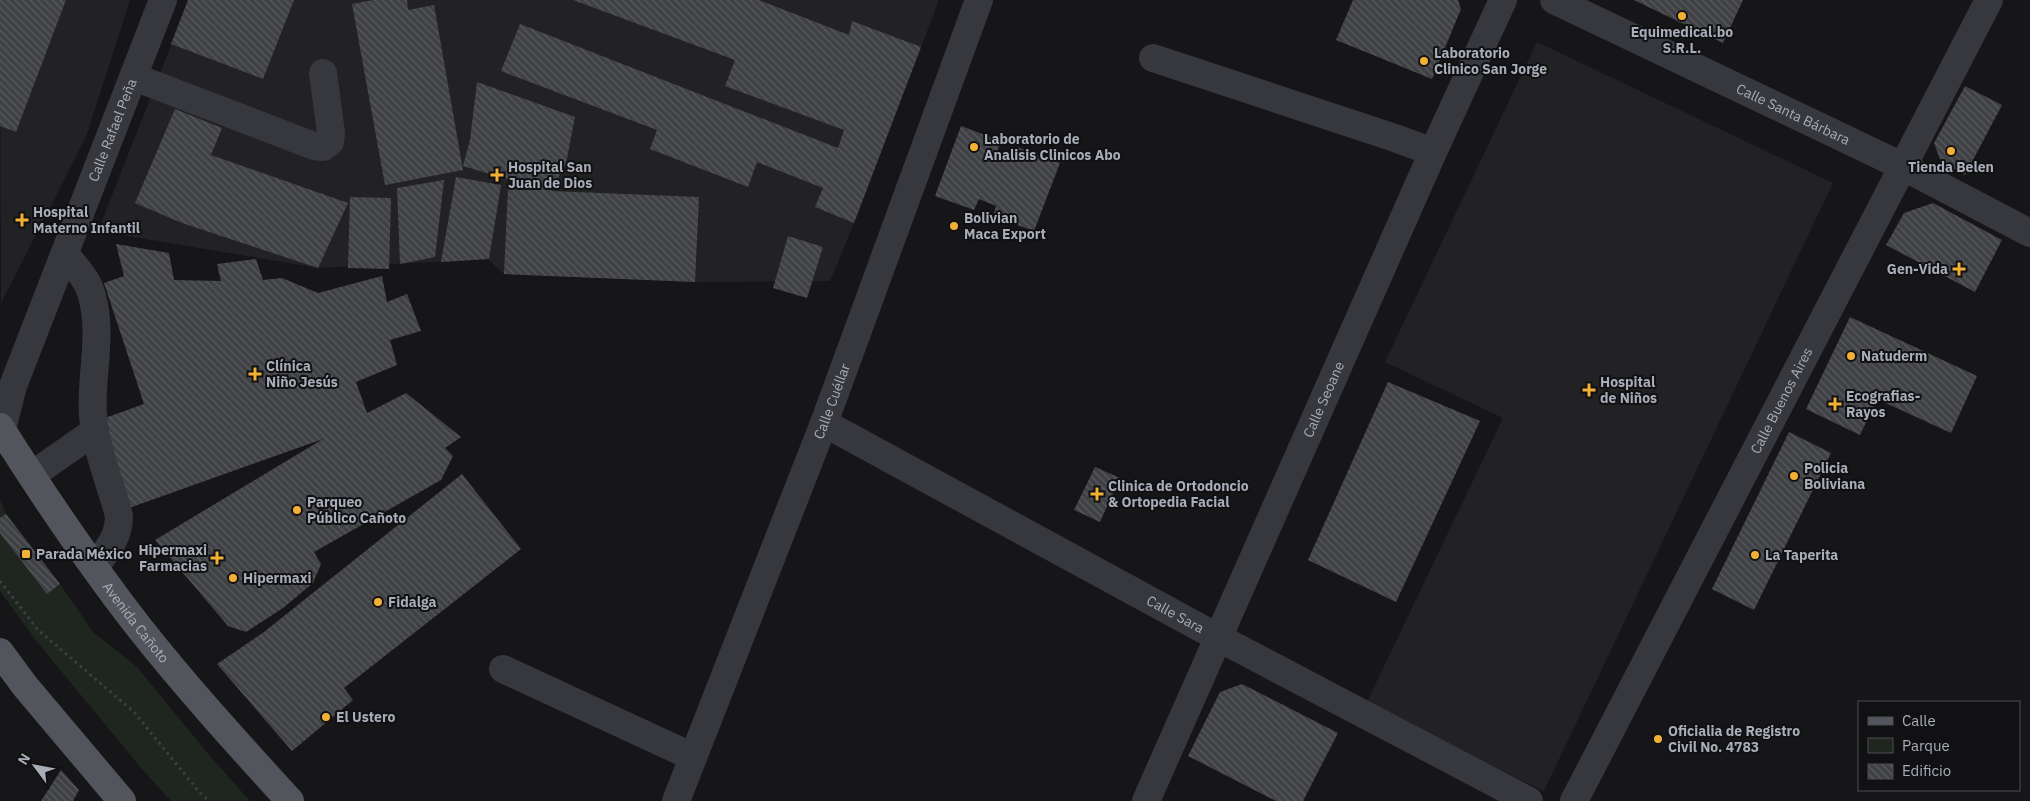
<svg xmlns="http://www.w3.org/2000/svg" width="2030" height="801" viewBox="0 0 2030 801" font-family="'IBM Plex Sans',sans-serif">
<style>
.built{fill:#222225}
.green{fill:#1e261f}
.building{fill:url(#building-back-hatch)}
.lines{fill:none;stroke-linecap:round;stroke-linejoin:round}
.path{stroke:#3d3f44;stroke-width:3;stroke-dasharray:2.5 4;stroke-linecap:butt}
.minor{stroke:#37383d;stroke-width:28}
.major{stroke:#53555c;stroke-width:28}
.poi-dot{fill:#f2b134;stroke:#111113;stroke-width:2}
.labels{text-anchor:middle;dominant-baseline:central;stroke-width:4;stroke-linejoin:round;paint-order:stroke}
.poi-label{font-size:14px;font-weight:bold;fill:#a8adb8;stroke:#111113;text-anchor:start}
.street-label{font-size:14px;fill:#a8adb8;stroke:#111113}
</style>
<defs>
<pattern id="building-back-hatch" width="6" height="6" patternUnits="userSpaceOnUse" patternTransform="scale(1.25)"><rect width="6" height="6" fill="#404145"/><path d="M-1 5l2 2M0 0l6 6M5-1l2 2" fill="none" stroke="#595a5e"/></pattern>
</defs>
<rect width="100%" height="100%" fill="#161618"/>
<path class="built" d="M0 0H130L86 137 1 303Z
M189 0H939L854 223 830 281 695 282 504 274 488 259 318 268 98 231Z
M1537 42 1833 183 1544 791 1365 706 1503 418 1385 362Z"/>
<path class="green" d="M0 500 6 514 60 584 93 632 136 666 210 756 250 801H171L142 769 38 643 0 591Z"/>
<path class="building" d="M0 0H66L16 132 0 126Z
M188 0H294L263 79 171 44Z
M373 0H407L408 10 434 5 463 170 385 185 352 4Z
M573 0H759L849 35 852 21 921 47 854 223 815 207 823 188 757 162 748 187 650 149 657 130 501 71 520 24 838 148 844 130 725 86 735 60Z
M1353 0H1458L1461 9 1432 79 1336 40Z
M1634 0H1743L1723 43Z
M477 82 575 117 566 163 551 191 699 197 695 282 504 274 508 189 544 190 463 166 470 140Z
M1965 86 2002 105 1965 175 1941 162 1934 143Z
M175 109 222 128 211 155 348 203 318 268 182 223 135 203Z
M961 126 1001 141 997 152 1013 158 1017 147 1060 163 1034 231 993 216 996 206 979 199 974 210 935 196Z
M456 177 501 185 489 259 441 262Z
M444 180 435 257 400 264 397 188Z
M350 197 391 198 389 269 348 268Z
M1933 203 2002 240 1975 292 1886 245 1904 213Z
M788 236 823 247 807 298 773 288Z
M116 244 169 253 174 280 221 281 217 264 256 259 263 280 282 278 318 293 382 276 387 302 407 294 421 331 390 340 397 365 356 382 367 413 406 393 461 437 445 448 453 456 441 480 314 552 321 564 313 583 283 608 246 632 228 626 155 540 323 439 129 508 105 418 144 404 104 283 124 276Z
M1850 317 1977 376 1951 433 1877 399 1860 435 1806 409Z
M1388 382 1480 421 1396 602 1308 560Z
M1789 432 1831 453 1754 610 1712 589Z
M1095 467 1120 478 1100 522 1074 510Z
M462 474 521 549 344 688 353 700 292 751 217 664 264 632Z
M6 514 60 584 47 594 0 533V518Z
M1242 684 1338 733 1303 801H1276L1188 756 1220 692Z
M61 770 79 790 73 801H41Z"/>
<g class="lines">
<path class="path" d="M0 581 38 630 134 712 200 793 209 801"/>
<g class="minor">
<path id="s1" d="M1554 0 1902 166 2030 233"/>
<path d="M1153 58 1395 138 1433 152"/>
<path d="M134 77 314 146 323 147 330 142 331 133 323 73"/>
<path d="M65 253C72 264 84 275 89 287 107 334 86 383 95 431 100 460 112 488 119 516 119 538 107 550 95 567"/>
<path id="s2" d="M824 423 1219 638 1529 801"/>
<path id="s3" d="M2 429 13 386 163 0"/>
<path d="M32 475 95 431"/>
<path d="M503 669 693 757"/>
<path id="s4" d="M676 801 824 423 979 0"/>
<path id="s5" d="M1146 801 1433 152 1503 0"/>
<path id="s6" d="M1574 801 1989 0"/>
</g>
<g class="major">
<path id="s7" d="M0 427C43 495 89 563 138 626 186 687 238 744 290 801"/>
<path d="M0 652 25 686 122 801"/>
</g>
</g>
<g class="poi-dot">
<circle cx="1682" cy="16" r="5"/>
<circle cx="1424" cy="61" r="5"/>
<circle cx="974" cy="147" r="5"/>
<circle cx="1951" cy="151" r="5"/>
<path d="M494.5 167.5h5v5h5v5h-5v5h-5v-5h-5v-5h5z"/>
<path d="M19.5 212.5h5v5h5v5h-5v5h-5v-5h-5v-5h5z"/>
<circle cx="954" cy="226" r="5"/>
<path d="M1956.5 261.5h5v5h5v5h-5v5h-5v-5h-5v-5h5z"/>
<circle cx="1851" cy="356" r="5"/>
<path d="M252.5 366.5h5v5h5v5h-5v5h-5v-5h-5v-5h5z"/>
<path d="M1586.5 382.5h5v5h5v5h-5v5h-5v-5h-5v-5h5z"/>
<path d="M1832.5 396.5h5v5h5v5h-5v5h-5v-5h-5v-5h5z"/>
<circle cx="1794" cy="476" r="5"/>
<path d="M1094.5 486.5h5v5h5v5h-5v5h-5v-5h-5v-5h5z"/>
<circle cx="297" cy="510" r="5"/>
<rect x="21" y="549" width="10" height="10" rx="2.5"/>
<circle cx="1755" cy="555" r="5"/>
<path d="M214.5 550.5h5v5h5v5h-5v5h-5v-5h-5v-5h5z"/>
<circle cx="233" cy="578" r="5"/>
<circle cx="378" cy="602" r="5"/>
<circle cx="326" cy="717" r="5"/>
<circle cx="1658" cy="739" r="5"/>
</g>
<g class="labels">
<g class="poi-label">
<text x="1682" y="32" text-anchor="middle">Equimedical.bo<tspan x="1682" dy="16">S.R.L.</tspan></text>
<text x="1434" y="53">Laboratorio<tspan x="1434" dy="16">Clinico San Jorge</tspan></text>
<text x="984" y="139">Laboratorio de<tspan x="984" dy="16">Analisis Clinicos Abo</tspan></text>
<text x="508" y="167">Hospital San<tspan x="508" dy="16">Juan de Dios</tspan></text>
<text x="1951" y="167" text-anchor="middle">Tienda Belen</text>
<text x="33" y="212">Hospital<tspan x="33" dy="16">Materno Infantil</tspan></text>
<text x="964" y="218">Bolivian<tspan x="964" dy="16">Maca Export</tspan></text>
<text x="1948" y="269" text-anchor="end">Gen-Vida</text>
<text x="1861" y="356">Natuderm</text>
<text x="266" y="366">Clínica<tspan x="266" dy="16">Niño Jesús</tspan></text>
<text x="1600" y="382">Hospital<tspan x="1600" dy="16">de Niños</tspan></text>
<text x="1846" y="396">Ecografias-<tspan x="1846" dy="16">Rayos</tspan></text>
<text x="1804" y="468">Policia<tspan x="1804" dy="16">Boliviana</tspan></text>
<text x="1108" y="486">Clinica de Ortodoncio<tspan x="1108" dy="16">&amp; Ortopedia Facial</tspan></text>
<text x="307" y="502">Parqueo<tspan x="307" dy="16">Público Cañoto</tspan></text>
<text x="207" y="550" text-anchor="end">Hipermaxi<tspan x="207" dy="16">Farmacias</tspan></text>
<text x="36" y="554">Parada México</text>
<text x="1765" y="555">La Taperita</text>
<text x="243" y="578">Hipermaxi</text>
<text x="388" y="602">Fidalga</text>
<text x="336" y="717">El Ustero</text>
<text x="1668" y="731">Oficialia de Registro<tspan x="1668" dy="16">Civil No. 4783</tspan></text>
</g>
<g class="street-label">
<text stroke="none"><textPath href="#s1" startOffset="265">Calle Santa Bárbara</textPath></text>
<text stroke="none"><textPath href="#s3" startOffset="319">Calle Rafael Peña</textPath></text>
<text stroke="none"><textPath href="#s5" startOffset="439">Calle Seoane</textPath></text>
<text stroke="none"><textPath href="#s6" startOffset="451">Calle Buenos Aires</textPath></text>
<text stroke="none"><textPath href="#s4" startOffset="429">Calle Cuéllar</textPath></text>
<text stroke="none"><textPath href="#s2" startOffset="400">Calle Sara</textPath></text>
<text stroke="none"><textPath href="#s7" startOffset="238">Avenida Cañoto</textPath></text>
</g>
</g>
<rect x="1858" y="701" width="162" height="90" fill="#111113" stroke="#4d4f55"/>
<rect x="1868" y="717" width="25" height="8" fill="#53555c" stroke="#4d4f55"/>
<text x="1902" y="726" font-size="15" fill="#a8adb8">Calle</text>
<rect x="1868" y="738" width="25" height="15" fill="#1e261f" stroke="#4d4f55"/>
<text x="1902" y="751" font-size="15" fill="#a8adb8">Parque</text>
<rect x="1868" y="764" width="25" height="15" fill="url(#building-back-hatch)" stroke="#4d4f55"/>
<text x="1902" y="776" font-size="15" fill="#a8adb8">Edificio</text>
<g transform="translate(35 766) rotate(302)" stroke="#111113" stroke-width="4" paint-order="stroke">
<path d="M0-4L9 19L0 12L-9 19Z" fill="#a8adb8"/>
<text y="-8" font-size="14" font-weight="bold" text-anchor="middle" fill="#a8adb8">N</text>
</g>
</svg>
